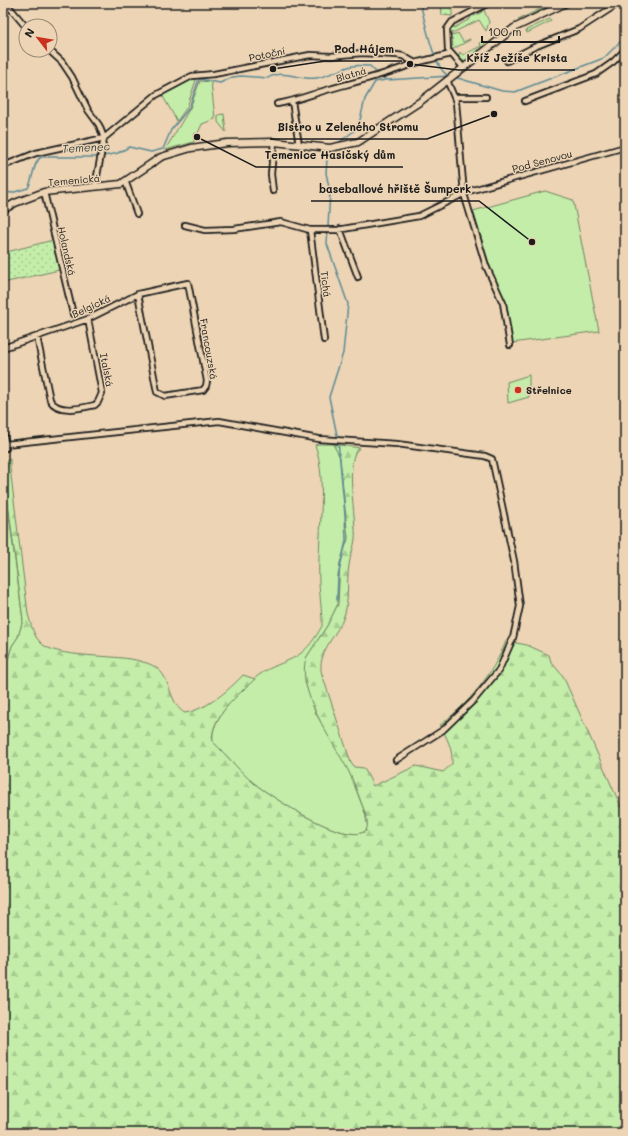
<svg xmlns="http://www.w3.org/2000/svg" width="628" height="1136" viewBox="0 0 628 1136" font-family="Mali,sans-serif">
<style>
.grass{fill:#c3eda8;stroke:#708462}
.forest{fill:url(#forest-firs);stroke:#708462}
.park{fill:url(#park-dots);stroke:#708462}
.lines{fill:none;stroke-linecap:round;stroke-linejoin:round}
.stream{stroke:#5d8a96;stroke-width:1.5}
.street-casing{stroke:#1c1c1c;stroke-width:8}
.secondary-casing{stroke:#1c1c1c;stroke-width:9}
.street{stroke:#ecd4b4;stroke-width:4.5}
.secondary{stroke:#ecd4b4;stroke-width:6}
.poi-dot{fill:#c8321e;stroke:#ecd4b4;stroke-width:1.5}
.labels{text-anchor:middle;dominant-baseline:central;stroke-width:3;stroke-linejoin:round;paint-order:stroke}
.street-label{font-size:10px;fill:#1c1c1c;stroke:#ecd4b4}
.poi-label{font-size:10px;font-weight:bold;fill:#1c1c1c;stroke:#ecd4b4;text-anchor:start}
.water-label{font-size:11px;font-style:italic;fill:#324145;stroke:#ecd4b4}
.leader{fill:none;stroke:#1c1c1c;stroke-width:1.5}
.callout-dot{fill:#1c1c1c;stroke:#ecd4b4;stroke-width:1.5}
.callout-label{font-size:11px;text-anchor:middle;font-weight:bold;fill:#1c1c1c;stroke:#ecd4b4;stroke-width:3;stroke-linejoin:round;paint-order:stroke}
</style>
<defs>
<pattern id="forest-firs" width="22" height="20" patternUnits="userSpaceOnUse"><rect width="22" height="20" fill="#c3eda8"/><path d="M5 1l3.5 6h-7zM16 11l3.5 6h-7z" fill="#a7cb90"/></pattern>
<pattern id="park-dots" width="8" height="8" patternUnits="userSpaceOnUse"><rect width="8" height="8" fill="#c3eda8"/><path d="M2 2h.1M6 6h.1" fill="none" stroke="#a7cb90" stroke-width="1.8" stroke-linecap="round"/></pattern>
</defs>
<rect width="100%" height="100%" fill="#ecd4b4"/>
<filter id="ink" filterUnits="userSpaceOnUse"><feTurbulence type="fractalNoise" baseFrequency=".025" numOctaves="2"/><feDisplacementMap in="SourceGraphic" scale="8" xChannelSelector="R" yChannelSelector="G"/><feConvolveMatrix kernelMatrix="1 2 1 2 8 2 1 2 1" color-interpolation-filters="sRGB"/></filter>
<g filter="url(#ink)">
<path class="grass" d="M552 3H559L518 20Z
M483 8 489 22 486 31 479 20 448 35 451 27 454 24V28L470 19 472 14 474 16 482 12 481 10Z
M550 19 551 21 527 33 526 30Z
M458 33 463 42 470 39V40L453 49 450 48 453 46 452 38 448 37Z
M484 41 485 44 464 61 458 58 460 52 463 55 481 46 480 43Z
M194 77 196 80 187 107 177 121 161 93Z
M200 81 211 82 215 119 202 124 198 133 194 134V142L165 150 190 108Z
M224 114 226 132 218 122V115Z
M545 191 573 200 599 331 512 343 504 299 492 273 473 211Z
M529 375V397L508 403 507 382Z
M318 444H333L340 457 348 539 340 563 338 604 327 626 306 658 305 682 315 712 349 771 365 813 368 827 366 831C345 845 278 801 259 787 242 775 228 756 213 742 208 720 243 687 259 675 271 666 285 663 297 656 308 649 316 637 322 626 323 623 319 588 319 581 317 544 328 478 315 445Z
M3 471 23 620 18 637 12 646 3 676Z"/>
<path class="forest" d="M333 444 360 448C343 454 357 522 355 539 354 548 350 556 349 565 346 583 350 602 343 619 335 637 319 651 321 671L351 763 354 767 364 768 373 786 416 766 443 772 452 764C453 749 447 738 440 725 469 703 492 676 506 641L527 645 549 655 551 662 563 676 625 816V1133H3V676L12 646 18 637 23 620 3 463 10 459V468L28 614C31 624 33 635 40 642 55 660 118 653 143 662 148 663 155 666 159 670 170 679 171 707 185 713 207 709 228 691 243 675L255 679C240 693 208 719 213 742 228 756 242 775 259 787 278 801 345 845 366 831 370 822 364 810 361 802 357 791 353 780 348 770 333 742 296 691 306 658L327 626 338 604 340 563 348 539 340 457Z"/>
<path class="park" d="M441 3H452V16L442 15Z
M53 240 59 270 3 283V253Z"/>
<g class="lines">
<path class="stream" d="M420 3C425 20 433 66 447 75
M381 76 387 80 450 76
M454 77 502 91 515 92 604 58 625 37
M338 143 354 131 360 120 365 99 375 82 385 80
M331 149 327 159 326 173 330 192 327 244 348 304 343 353 329 397 338 440 345 515 346 541 338 576 337 600
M3 191 11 193 28 188C33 180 33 162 41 157H99L118 153 129 147 151 152 163 149 171 130 189 108 199 79 220 83 233 77 241 76 268 78C283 68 300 81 316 78 328 76 340 69 352 66 357 65 364 66 370 66L378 74"/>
<defs>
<path id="street" d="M6 3 26 27
M49 50 62 62 72 77 88 110 99 125 104 138 95 187
M507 61 534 47 579 29 619 3
M463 67 448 50 447 29 452 22 489 3
M447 80 456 102 464 194 486 266 503 303 510 345
M455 97H486
M292 101 299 145
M525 101 596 74 613 62 625 50
M277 104C296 101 312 94 330 89 359 81 388 74 415 63
M3 166 36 153 104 138 156 95 192 76 214 74 310 55 331 56 362 53 397 55 403 56 415 63 451 54
M126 183 137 214
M273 191 271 174 274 142
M44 192 73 314
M185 225 205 230 234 229 281 222 310 230H337L419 216 469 191 625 147
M340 229 358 277
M310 230 324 340
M37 337 50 400C58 414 81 408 95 405L98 402 102 393 88 319
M3 348 88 319 138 294 188 283 207 381 206 386 203 390 165 396 157 392 138 294
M3 430 6 448
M6 444 219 421 319 439 397 444 485 456 492 459 514 561 520 606 513 638 499 670 474 700 443 730 396 760"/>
<path id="secondary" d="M3 210 15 203 44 192 121 184 161 157 191 148 227 143 274 142 330 148 358 142 421 101 514 28 566 3"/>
</defs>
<use href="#street" class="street-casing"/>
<use href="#secondary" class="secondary-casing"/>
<use href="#street" class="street"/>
<use href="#secondary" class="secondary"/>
</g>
</g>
<circle class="poi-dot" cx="518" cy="390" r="4"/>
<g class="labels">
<g class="street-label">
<text transform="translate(267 54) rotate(-12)">Potoční</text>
<text transform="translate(351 74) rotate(-16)">Blatná</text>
<text transform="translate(542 161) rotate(-15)">Pod Senovou</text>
<text transform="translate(74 180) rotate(-5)">Temenická</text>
<text transform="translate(67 251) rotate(77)">Holandská</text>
<text transform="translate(326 284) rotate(83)">Tichá</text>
<text transform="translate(91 306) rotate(-25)">Belgická</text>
<text transform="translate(209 349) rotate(80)">Francouzská</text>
<text transform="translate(107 370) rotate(79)">Italská</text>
</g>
<g class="poi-label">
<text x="526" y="390">Střelnice</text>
</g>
<g class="water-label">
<text transform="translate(86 147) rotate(-3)">Temenec</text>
</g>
</g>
<path class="leader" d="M273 69L325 61H402M410 64L458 70H575M494 114L427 139H270M197 137L256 167H403M532 242L479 201H311"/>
<g class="callout-dot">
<circle cx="273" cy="69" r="4"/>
<circle cx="410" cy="64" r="4"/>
<circle cx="494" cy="114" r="4"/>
<circle cx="197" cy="137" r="4"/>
<circle cx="532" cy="242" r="4"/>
</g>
<g class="callout-label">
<text x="364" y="53">Pod Hájem</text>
<text x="517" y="62">Kříž Ježíše Krista</text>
<text x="348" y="131">Bistro u Zeleného Stromu</text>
<text x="330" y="159">Temenice Hasičský dům</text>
<text x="395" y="193">baseballové hřiště Šumperk</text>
</g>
<rect width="628" height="1136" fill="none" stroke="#ecd4b4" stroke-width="16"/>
<rect x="8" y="8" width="612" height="1120" fill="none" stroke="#1c1c1c" stroke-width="1.5" filter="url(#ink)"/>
<g transform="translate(38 38) rotate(301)"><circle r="19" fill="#ecd4b4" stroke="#998a77"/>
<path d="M0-3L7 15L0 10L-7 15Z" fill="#c8321e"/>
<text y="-6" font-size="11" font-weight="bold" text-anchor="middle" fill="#1c1c1c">N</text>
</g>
<path d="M482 36v6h77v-6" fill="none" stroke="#1c1c1c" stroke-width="2"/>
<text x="488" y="36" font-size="12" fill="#1c1c1c" stroke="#ecd4b4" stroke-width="3" paint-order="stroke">100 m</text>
</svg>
